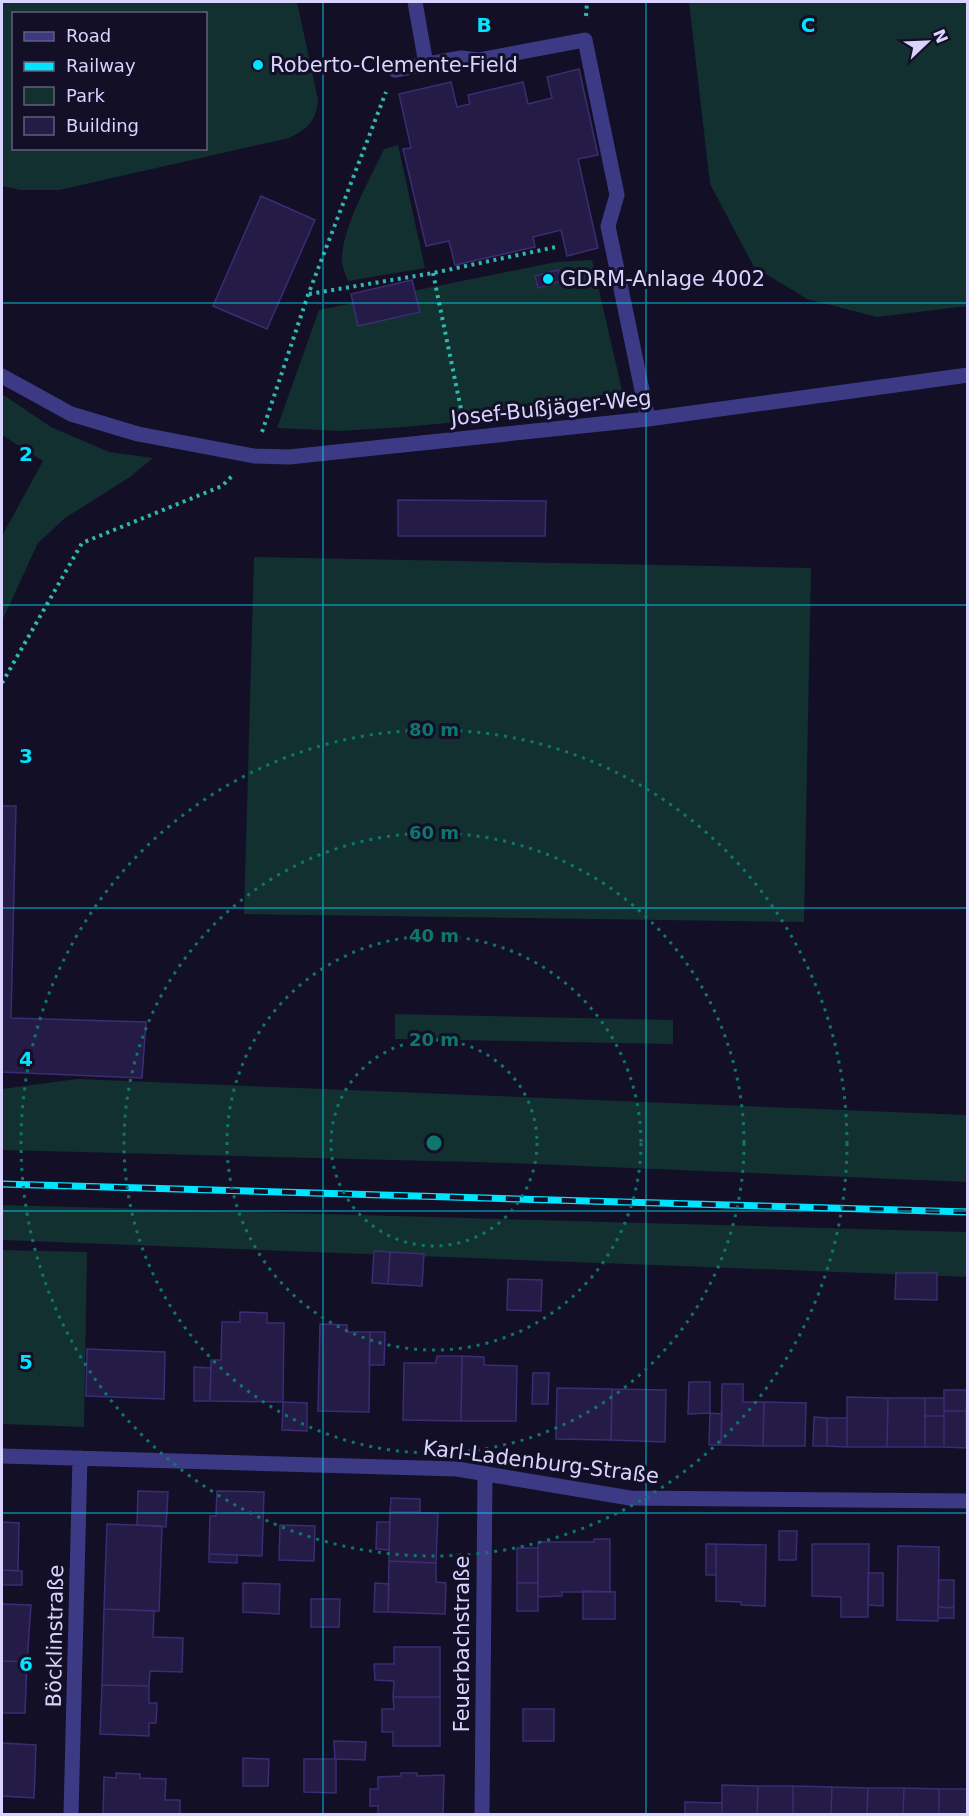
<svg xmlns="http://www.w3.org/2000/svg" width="969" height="1816" viewBox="0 0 969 1816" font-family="'DejaVu Sans',sans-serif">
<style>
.green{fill:#12302f;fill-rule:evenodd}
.building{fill:#241b47;stroke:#3b2d73;stroke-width:1.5}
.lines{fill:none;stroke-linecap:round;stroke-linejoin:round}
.path{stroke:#2fb8b0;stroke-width:4;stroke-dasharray:3 4.5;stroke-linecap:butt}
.lane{stroke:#3d3a85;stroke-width:15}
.street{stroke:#3d3a85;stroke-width:15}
.rail-casing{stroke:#00e5ff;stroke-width:7}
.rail{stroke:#130f26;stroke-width:4.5;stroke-dasharray:14;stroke-linecap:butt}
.grid{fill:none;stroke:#00e5ff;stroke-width:1.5;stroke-opacity:0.55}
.ring{fill:none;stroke:#0f766e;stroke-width:3;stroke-dasharray:3 6}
.poi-dot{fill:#00e5ff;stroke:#130f26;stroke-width:2}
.labels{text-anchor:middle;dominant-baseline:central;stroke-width:6;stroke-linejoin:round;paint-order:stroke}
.poi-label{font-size:21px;fill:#d9d4ff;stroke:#130f26;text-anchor:start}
.street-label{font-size:21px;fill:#d9d4ff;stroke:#130f26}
.grid-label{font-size:20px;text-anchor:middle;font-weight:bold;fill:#00e5ff;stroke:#130f26;stroke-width:6;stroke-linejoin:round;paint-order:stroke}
.centre{fill:#0f766e;stroke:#130f26;stroke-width:3}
.ring-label{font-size:18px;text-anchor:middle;font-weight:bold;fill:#0f766e;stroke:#130f26;stroke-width:6;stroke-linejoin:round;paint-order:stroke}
</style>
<rect width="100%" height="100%" fill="#130f26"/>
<path class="green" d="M2 2H297L318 100C316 122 308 128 289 138L59 190H20L2 186ZM14 14H206V148H14Z
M689 2H967V306L877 317 807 299 754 267 710 184Z
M398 145 425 268 348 281C346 276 343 269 342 263 340 231 370 179 384 149Z
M592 260 622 390 521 416 405 427 340 431 277 428 319 310 556 262Z
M2 394 51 427 109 452 153 458 130 477 65 518 38 543 2 621V536L43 461 2 435Z
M254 557 811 568 804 922 244 914Z
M395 1014 673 1020V1044L395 1039Z
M77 1079 967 1115V1182L510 1163 2 1150V1089Z
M2 1205 967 1232 968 1277 2 1240Z
M2 1250 87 1252 84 1427 2 1424Z"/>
<path class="building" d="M579 69 598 155 578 159 598 248 567 256 561 230 533 237 535 247 455 265 449 241 426 246 403 149 411 148 399 94 451 82 457 107 470 104 468 95 523 82 528 104 552 98 547 77Z
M261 196 315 220 267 329 213 306Z
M558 270 561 281 538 288 535 276Z
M412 280 420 312 358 326 351 294Z
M398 500 546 501 545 536H398Z
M2 806H16L11 1018 146 1022 142 1078 2 1072Z
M374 1251 390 1252 388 1284 372 1283Z
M390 1252 424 1254 422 1286 388 1284Z
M896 1273H937V1300L895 1299Z
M508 1279 542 1280 541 1311 507 1310Z
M240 1312 267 1313V1323H284L283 1402 210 1401 211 1360H221L222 1322H240Z
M320 1324 347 1325V1332H370L369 1412 318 1411Z
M370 1332H385L384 1365H369Z
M87 1349 165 1352 164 1399 86 1396Z
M437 1356H462L461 1421 403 1420 404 1363H436Z
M462 1356 484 1357V1365L517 1366 516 1421H461Z
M194 1367 211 1368 210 1401H194Z
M533 1373H549L548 1404H532Z
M689 1382H710V1413L688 1414Z
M722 1384H743V1402H764L763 1446 721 1445Z
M557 1388 612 1389 611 1440 556 1439Z
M612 1389 666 1390 665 1442 611 1440Z
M944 1390H967L966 1411H944Z
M847 1397 888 1398 887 1447H847Z
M888 1398H925V1447H887Z
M925 1398H944V1416H925Z
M283 1402 307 1403V1431L282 1430Z
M764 1402 806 1403 805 1446H763Z
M944 1411H966V1448L944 1447Z
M710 1413 722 1414 721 1445H709Z
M925 1416H944V1447H925Z
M814 1417 827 1418V1446H813Z
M827 1418H847V1447L827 1446Z
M138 1491 168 1492 166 1527 137 1525Z
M217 1491 264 1492 262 1556 209 1554 210 1516H216Z
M391 1498 420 1499V1512H390Z
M390 1512 438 1513 436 1563 389 1561Z
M2 1522 19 1523 18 1571 2 1570Z
M377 1522H390L389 1550 376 1549Z
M107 1524 162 1526 159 1611 104 1609Z
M280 1525 315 1526 314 1561 279 1560Z
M779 1531H797L796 1560H779Z
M594 1539H610V1592H562V1596L538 1597V1542H594Z
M706 1544H716V1575H706Z
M716 1544 766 1545 765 1606 741 1605V1602L716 1601Z
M812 1544H869L868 1617H841V1597L812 1596Z
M898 1546 939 1547 938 1621 897 1620Z
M517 1548H538V1583H517Z
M209 1554 237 1555V1563L209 1562Z
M389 1561 436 1563V1582L446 1583 445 1614 388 1612Z
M2 1570 22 1571V1585H2Z
M868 1573H883V1606L868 1605Z
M939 1580H954V1608L938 1607Z
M243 1583 280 1584 279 1614 243 1612Z
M375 1583 389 1584 388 1612H374Z
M517 1583H538V1611H517Z
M583 1591 615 1592V1619H583Z
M311 1599H340L339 1627H311Z
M2 1604 31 1605 27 1662 2 1661Z
M938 1607 954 1608V1618H938Z
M104 1609 154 1611 153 1637 183 1638 182 1672 150 1671 149 1686 102 1685Z
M394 1647H440V1697H393L394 1681 375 1680 374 1664H394Z
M2 1661 27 1662 25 1713H2Z
M102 1685 149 1686V1703H157L156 1723H149V1736L100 1734Z
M393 1697H440V1746H393V1732H382V1709H394Z
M523 1709H554V1741H523Z
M334 1741 366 1742 365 1760 335 1759Z
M2 1743 36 1745 34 1798 2 1796Z
M243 1758 269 1759 268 1786H243Z
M304 1759H336V1793L304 1792Z
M116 1773 140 1774V1778L166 1779 165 1800H180V1814H103L104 1777 116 1778Z
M401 1773H417V1776L444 1775 443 1814H378V1806H370V1789H378V1777L401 1776Z
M722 1785 758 1786 757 1814H722Z
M758 1786H793V1814H757Z
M793 1786 832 1787 831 1814H793Z
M832 1787 868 1788 867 1814H831Z
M868 1788H904L903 1814H867Z
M904 1788 939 1789V1814H903Z
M939 1789H968V1814H939Z
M685 1802 722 1803V1814H685Z"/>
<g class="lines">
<path class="path" d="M586 16 587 2
M433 273 462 414
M309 294 433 273 556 247
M262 432 308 295 386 92
M2 683 82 543 222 486 232 476"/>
<path class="lane" d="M415 2 426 64
M395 70 461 58 478 60 585 40 617 195 608 226 648 419
M2 376 71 414 138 434 254 456 289 457 648 419 968 375"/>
<path class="street" d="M2 1456 457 1469 630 1498 968 1501
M71 1814 80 1458
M482 1814 485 1474"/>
<defs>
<path id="rail" d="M2 1184 968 1212"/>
</defs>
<use href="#rail" class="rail-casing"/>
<use href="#rail" class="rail"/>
</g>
<path class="grid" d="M323 2V1814M646 2V1814M2 303H968M2 605H968M2 908H968M2 1211H968M2 1513H968"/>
<g class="ring">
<circle cx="434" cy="1143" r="103"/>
<circle cx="434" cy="1143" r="207"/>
<circle cx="434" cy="1143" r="310"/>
<circle cx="434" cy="1143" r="413"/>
</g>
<g class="poi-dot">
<circle cx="258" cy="65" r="6"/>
<circle cx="548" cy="279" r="6"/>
</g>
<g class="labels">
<g class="poi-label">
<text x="270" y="65">Roberto-Clemente-Field</text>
<text x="560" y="279">GDRM-Anlage 4002</text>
</g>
<g class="street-label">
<text transform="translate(551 408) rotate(-6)">Josef-Bußjäger-Weg</text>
<text transform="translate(541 1462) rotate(7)">Karl-Ladenburg-Straße</text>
<text transform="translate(55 1636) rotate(-89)">Böcklinstraße</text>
<text transform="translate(462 1644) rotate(-90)">Feuerbachstraße</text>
</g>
</g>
<g class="grid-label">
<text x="484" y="32">B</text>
<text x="808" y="32">C</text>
<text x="26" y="461">2</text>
<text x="26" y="763">3</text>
<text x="26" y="1066">4</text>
<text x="26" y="1369">5</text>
<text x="26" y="1671">6</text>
</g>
<circle cx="434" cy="1143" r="9" class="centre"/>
<g class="ring-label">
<text x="434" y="736">80 m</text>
<text x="434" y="839">60 m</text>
<text x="434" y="942">40 m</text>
<text x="434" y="1046">20 m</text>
</g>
<rect width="969" height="1816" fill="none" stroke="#d9d4ff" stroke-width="6"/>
<rect x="12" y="12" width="195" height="138" fill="#130f26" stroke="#625e7d" stroke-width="1.5"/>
<rect x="24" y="32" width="30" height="9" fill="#3d3a85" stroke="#625e7d" stroke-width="1.5"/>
<text x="66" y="42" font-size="18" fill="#d9d4ff">Road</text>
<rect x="24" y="62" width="30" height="9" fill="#00e5ff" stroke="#625e7d" stroke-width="1.5"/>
<text x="66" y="72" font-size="18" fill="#d9d4ff">Railway</text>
<rect x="24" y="87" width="30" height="18" fill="#12302f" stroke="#625e7d" stroke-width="1.5"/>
<text x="66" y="102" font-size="18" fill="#d9d4ff">Park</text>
<rect x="24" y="117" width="30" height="18" fill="#241b47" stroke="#625e7d" stroke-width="1.5"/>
<text x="66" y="132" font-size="18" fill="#d9d4ff">Building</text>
<g transform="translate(927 42) rotate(67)" stroke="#130f26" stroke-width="4.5" paint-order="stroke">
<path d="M0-4.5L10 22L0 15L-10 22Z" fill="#d9d4ff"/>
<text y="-9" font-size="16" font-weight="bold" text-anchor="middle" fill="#d9d4ff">N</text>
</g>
</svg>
